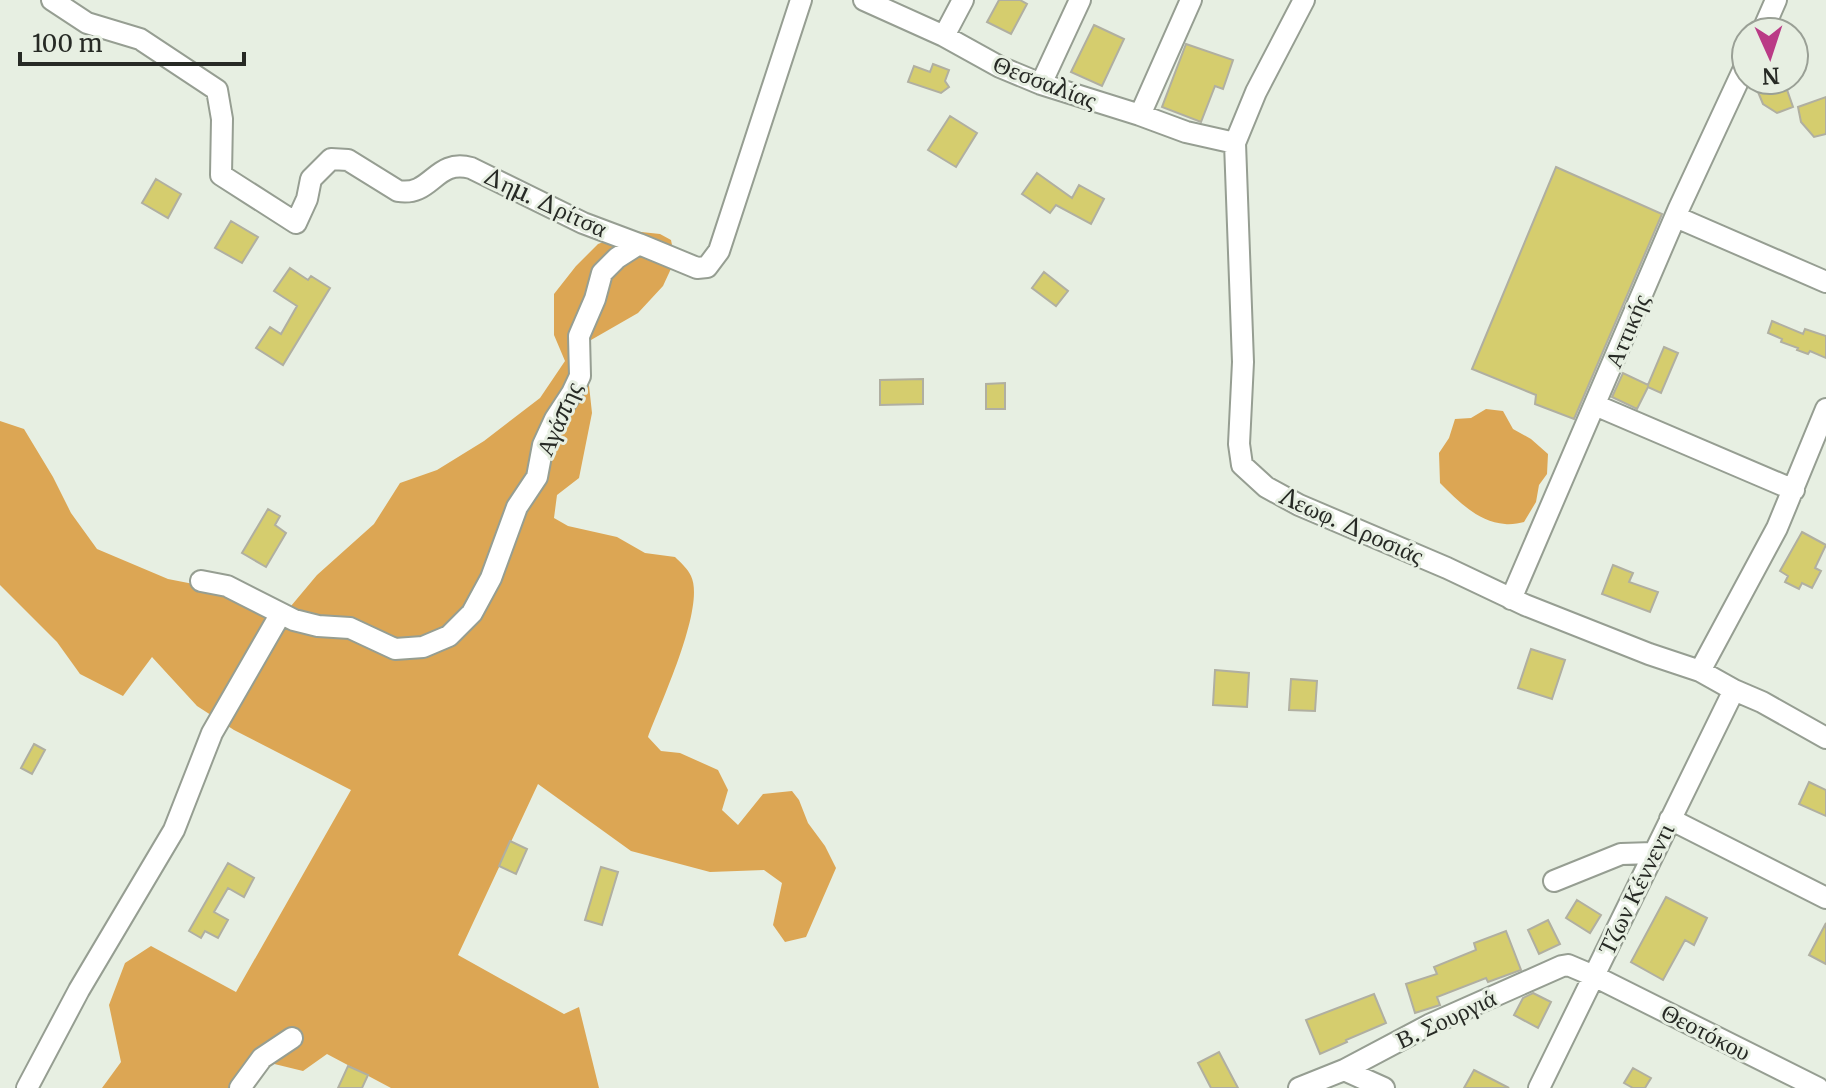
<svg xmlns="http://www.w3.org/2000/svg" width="1826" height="1088" viewBox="0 0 1826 1088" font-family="Merriweather,serif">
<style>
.forest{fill:#dca654}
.building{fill:#d5cd6e;stroke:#b0afa1;stroke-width:2}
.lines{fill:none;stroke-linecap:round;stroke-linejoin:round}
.minor-casing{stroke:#969e92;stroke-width:24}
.minor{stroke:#fff;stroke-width:20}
.labels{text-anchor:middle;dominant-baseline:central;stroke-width:6;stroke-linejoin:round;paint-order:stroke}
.street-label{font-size:24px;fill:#272a25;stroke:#e7efe2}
</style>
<rect width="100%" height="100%" fill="#e7efe2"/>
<path class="forest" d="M632 231 660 234 671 240 675 260 663 286 638 313 591 340 587 367 592 413 579 478 557 495 554 518 568 526 617 537 645 553 675 557C680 562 688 569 691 576 706 607 660 704 648 737L661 751 680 753 718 770 728 790 722 810 738 825 763 794 792 791 799 800 808 823 825 846 836 868 806 937 785 942 773 925 782 883 764 870 710 872 631 851 538 784 458 955 564 1014 579 1007 599 1088H391L327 1054 303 1071 250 1058 233 1088H102L121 1062 109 1005 125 963 151 946 236 992 351 790 234 730 197 706 152 657 123 696 80 674 57 642 0 585V421L24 429 53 477 71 513 97 549 168 579 224 590 269 614 291 606 317 575 374 524 400 483 437 470 484 441 540 398 565 361 554 335V294L576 266 598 244Z
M1486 409 1503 411 1513 429 1531 439 1548 454 1547 474 1539 485 1536 502 1524 522C1519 523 1511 525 1505 524 1478 522 1458 501 1440 483L1439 453 1449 438 1455 419 1471 418Z"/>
<path class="building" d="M999 0H1020L1027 4 1011 34 987 22Z
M1094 25 1124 39 1102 86 1071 72Z
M1186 44 1233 60 1223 89 1215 86 1201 122 1162 107Z
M933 64 949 70 945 81 949 87 941 93 908 82 914 66 930 72Z
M1753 80H1780L1781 85 1785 84 1793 107 1777 113 1763 104Z
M1826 97V134L1814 137 1801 122 1798 107Z
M950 116 977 133 956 167 928 150Z
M1556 167 1662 214 1574 419 1535 404 1536 395 1472 369Z
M1037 173 1072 198 1079 185 1104 199 1091 224 1056 205 1050 213 1022 194Z
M156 179 181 194 168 218 142 203Z
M231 221 258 237 242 263 215 248Z
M290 268 308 280 311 276 330 288 283 365 256 348 270 327 281 334 297 306 274 291Z
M1044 272 1068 291 1056 306 1032 288Z
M1772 321 1803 334 1805 329 1826 336V358L1810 351 1808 354 1797 350 1798 348 1781 342 1782 339 1768 333Z
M1664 347 1678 353 1661 393 1648 387 1637 409 1612 397 1623 373 1648 385Z
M923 379V404L880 405V380Z
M1005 383V409H986V384Z
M268 509 280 516 275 525 286 533 266 567 242 553Z
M1802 532 1826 545 1815 568 1821 571 1812 588 1802 583 1799 589 1785 582 1788 576 1780 571Z
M1613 565 1633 573 1629 582 1658 592 1650 612 1602 594Z
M1531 649 1565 660 1552 699 1518 688Z
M1215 670 1249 673 1247 707 1213 705Z
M1291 679 1317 681 1315 711 1289 710Z
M34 744 45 750 32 774 21 768Z
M1809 782 1826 790V816L1799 804Z
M510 841 527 849 516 874 499 866Z
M228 863 254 878 244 897 228 888 214 912 228 920 218 938 205 931 201 938 189 931Z
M601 867 618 872 602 925 585 920Z
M1666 897 1707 918 1694 945 1685 940 1663 980 1631 962Z
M1577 900 1601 915 1590 933 1566 918Z
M1548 920 1560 944 1539 954 1528 930Z
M1826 923V964L1809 955Z
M1506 931 1521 970 1488 982 1486 978 1437 997 1440 1005 1415 1013 1406 984 1437 974 1434 967 1476 950 1474 943Z
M1533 993 1551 1002 1538 1028 1514 1015 1523 998Z
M1374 994 1386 1023 1346 1040 1347 1042 1320 1054 1306 1020Z
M1219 1052 1238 1088H1211L1198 1063Z
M348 1066 368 1075 362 1088H338Z
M1633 1068 1651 1078 1645 1088H1633L1624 1083Z
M1474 1070 1509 1088H1464Z"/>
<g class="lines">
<defs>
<path id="minor" d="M52 0 87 23 140 39 217 90 222 119 221 175 296 223 307 199 311 179 331 159 348 160 398 191C432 197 435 158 471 168L583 223 639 244
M864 0 944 36 1000 67 1041 84 1140 115 1186 132 1235 143
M1304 0 1256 92 1235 143 1243 362 1239 444 1242 465 1266 487 1299 505 1447 568 1525 605 1649 654 1700 671 1734 690 1762 702 1826 738
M1762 32 1776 0
M944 36 963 0
M1041 84 1080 0
M1140 115 1191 0
M1676 217 1826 282
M1595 405 1794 490
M201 581 227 586 294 620 318 626 350 628 395 649 423 647 449 636 472 613 491 578 517 507 537 477 543 445 555 419 572 393 580 376 579 336 595 299 602 273 617 258 639 244 697 268 707 267 719 251 801 0
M1511 599 1679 208 1746 64
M1700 671 1777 528 1826 409
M1670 819 1826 898
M1554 881 1621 854 1653 853
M1344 1070 1384 1088
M27 1088 79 990 174 830 212 733 280 615
M240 1088 262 1058 292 1038
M1299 1088 1344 1070 1429 1025 1562 966 1568 965 1594 976 1818 1088
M1539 1088 1734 690"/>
</defs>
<use href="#minor" class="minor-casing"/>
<use href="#minor" class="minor"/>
</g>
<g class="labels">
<g class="street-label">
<text transform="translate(1045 82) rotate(21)">Θεσσαλίας</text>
<text transform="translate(545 202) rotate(25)">Δημ. Δρίτσα</text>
<text transform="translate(1627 331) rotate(-67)">Αττικής</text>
<text transform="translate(559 419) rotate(-66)">Αγάπης</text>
<text transform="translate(1352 526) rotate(24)">Λεωφ. Δροσιάς</text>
<text transform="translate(1636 889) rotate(-64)">Τζων Κέννεντι</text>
<text transform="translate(1446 1019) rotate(-25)">Β. Σουργιά</text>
<text transform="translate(1706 1032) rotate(27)">Θεοτόκου</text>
</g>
</g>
<g transform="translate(1770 56) rotate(177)"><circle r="38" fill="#e7efe2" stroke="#9aa096" stroke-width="2"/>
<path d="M0-6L14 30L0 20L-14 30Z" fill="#ba3b86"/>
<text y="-12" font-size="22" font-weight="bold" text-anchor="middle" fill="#272a25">N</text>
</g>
<path d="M20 52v12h224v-12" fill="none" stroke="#272a25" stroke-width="4"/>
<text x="32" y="52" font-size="24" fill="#272a25" stroke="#e7efe2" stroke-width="6" paint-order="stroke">100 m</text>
</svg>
